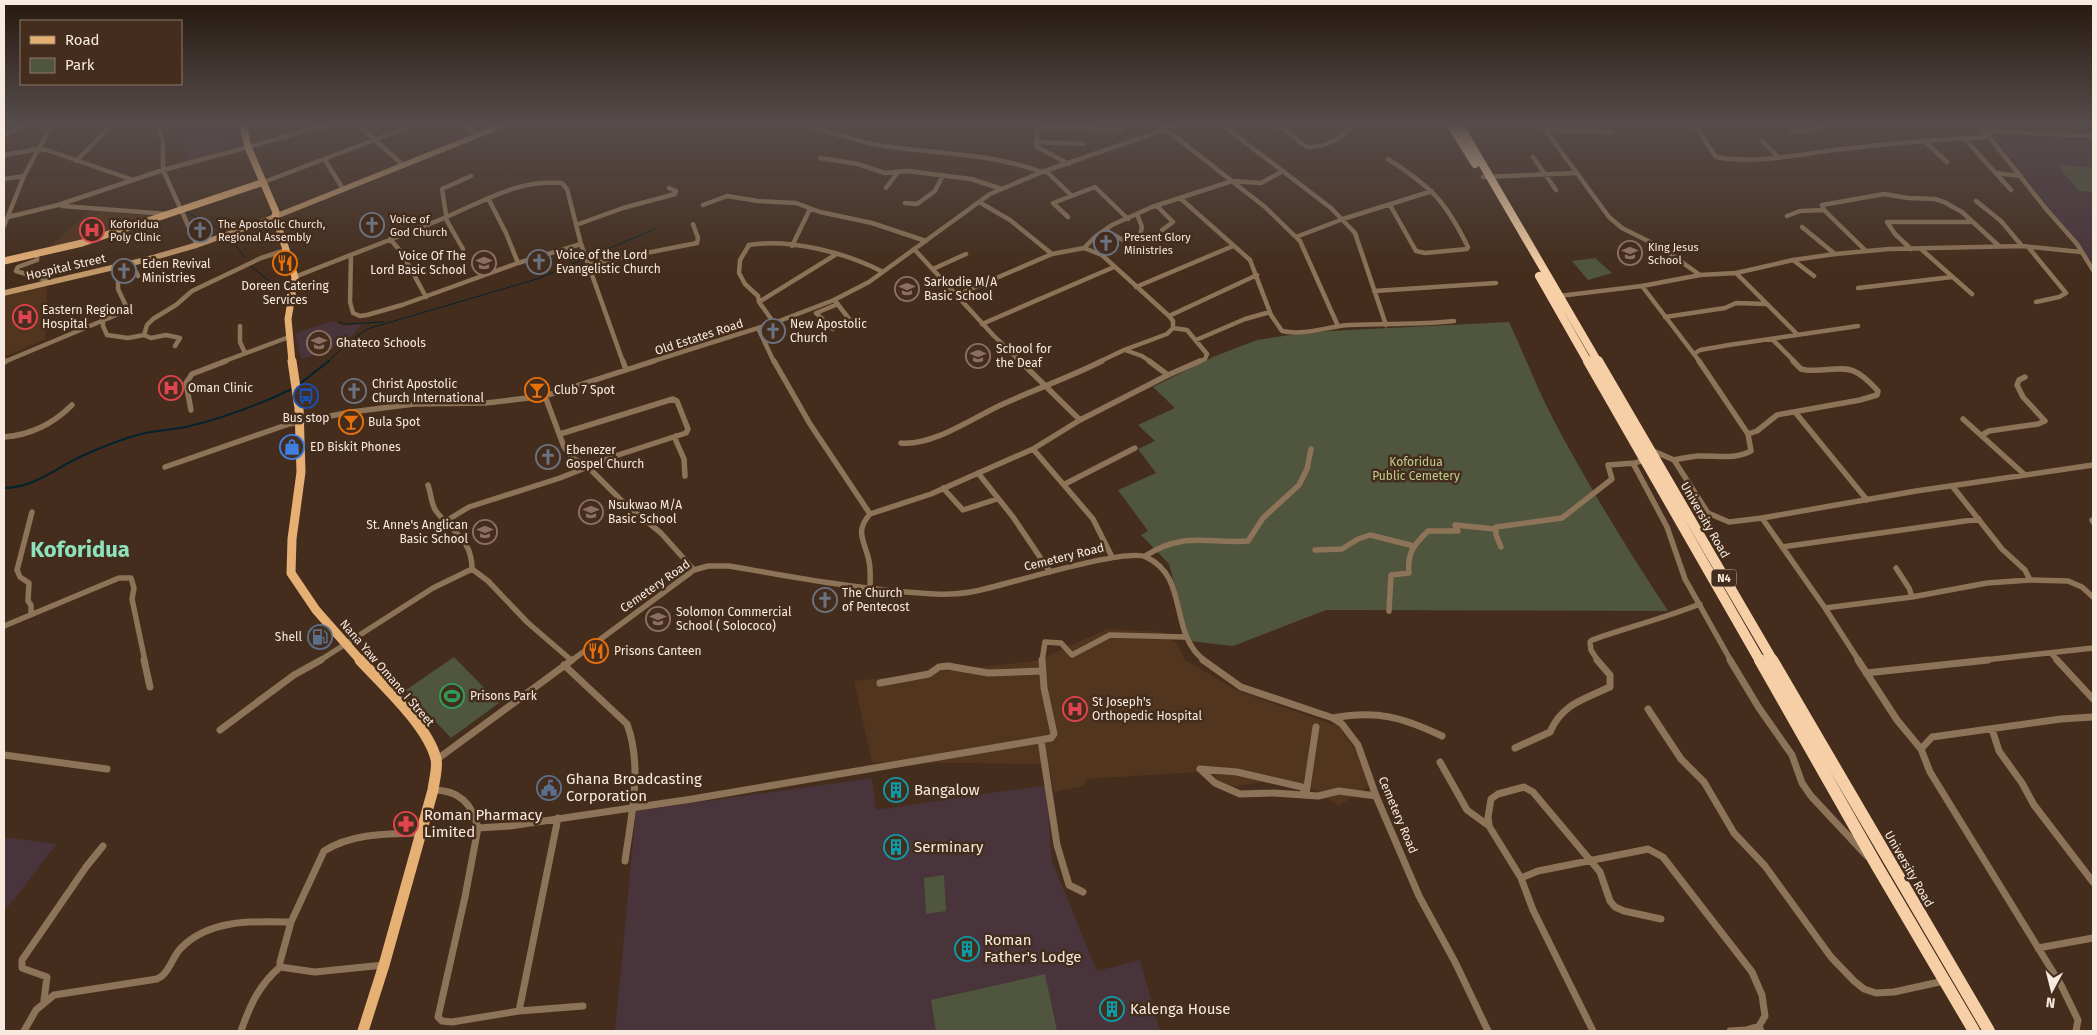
<svg xmlns="http://www.w3.org/2000/svg" width="2097" height="1035" viewBox="0 0 2097 1035" font-family="'Fira Sans',sans-serif">
<style>
.commercial{fill:#493436}
.built{fill:#52351f}
.education{fill:#48343a}
.green{fill:#50553d}
.lines{fill:none;stroke-linecap:round;stroke-linejoin:round}
.stream-far1{stroke:#042230;stroke-width:1}
.stream{stroke:#042230;stroke-width:2}
.street-far2{stroke:#8d7357;stroke-width:4.5}
.street-far1{stroke:#8d7357;stroke-width:5.5}
.street{stroke:#8d7357;stroke-width:7}
.secondary{stroke:#bf9668;stroke-width:5.5}
.primary-far2{stroke:#e6b075;stroke-width:7}
.primary-far1{stroke:#e6b075;stroke-width:9}
.primary{stroke:#e6b075;stroke-width:11}
.highway-far2{stroke:#f6cfa6;stroke-width:8}
.highway-far1{stroke:#f6cfa6;stroke-width:10}
.highway{stroke:#f6cfa6;stroke-width:12}
.labels{text-anchor:middle;dominant-baseline:central;stroke-width:5;stroke-linejoin:round;paint-order:stroke}
.far-poi-label{font-size:11px;fill:#f9eadf;stroke:#442d1c;text-anchor:start}
.shield{fill:#442d1c;stroke:#c3b1a4;stroke-width:1}
.shield-label{font-size:11px;font-weight:bold;fill:#f9eadf}
.poi-label{font-size:12px;fill:#f9eadf;stroke:#442d1c;text-anchor:start}
.street-label{font-size:12px;fill:#f9eadf;stroke:#442d1c}
.park-label{font-size:12px;fill:#becc8d;stroke:#442d1c}
.near-poi-label{font-size:15px;fill:#f9eadf;stroke:#442d1c;text-anchor:start}
.town-label{font-size:22px;font-weight:bold;fill:#8de2bb;stroke:#442d1c}
</style>
<rect width="100%" height="100%" fill="#442d1c"/>
<path class="commercial" d="M185 124H224L227 140 238 137 241 148 187 162 185 145 178 126Z"/>
<path class="built" d="M90 211 157 216 72 243 48 248Z
M47 285 45 339 4 357V294Z
M1108 629 1162 632 1178 645 1185 660 1238 691 1340 727 1358 753 1370 785 1339 806 1306 784 1282 779 1219 789 1213 771 1087 779 1083 786 1054 792 1048 764 872 762 854 681 1035 661Z"/>
<path class="education" d="M1994 136 2093 140V265L2035 190Z
M332 321 344 326 362 324 352 336 330 350 301 359 295 333Z
M872 778 876 810 1046 785 1052 861 1097 971 1140 960 1160 1031H615L636 811Z
M4 837 57 844 4 912Z"/>
<path class="green" d="M2057 165 2093 167V192L2079 191Z
M1595 258 1612 273 1588 280 1572 261Z
M1509 322C1524 354 1537 388 1553 419 1588 485 1627 549 1668 611L1326 610 1233 646 1189 641 1169 564 1141 535 1148 531 1118 490 1156 473 1138 449 1155 441 1138 425 1175 408 1153 387 1213 357 1257 340 1309 332Z
M454 657 499 703 451 738 406 690Z
M944 875 946 911 926 914 924 878Z
M1045 974 1057 1031H936L931 1000Z"/>
<g class="lines">
<path class="stream-far1" d="M186 212 226 232
M229 236 244 257
M249 265 268 280 290 289
M339 322 346 324 384 322
M327 362 349 342 367 329 537 279 655 229"/>
<path class="stream" d="M298 385 329 361
M4 488C35 488 57 467 84 455 102 447 122 439 141 434 157 430 174 430 190 426 226 417 261 404 294 388"/>
<path class="street-far2" d="M157 124 163 141V170L197 245
M357 124 402 164
M463 124 479 135
M1037 124V147L1069 164
M1159 124 1265 207 1300 241 1338 326
M1221 124 1331 208 1355 233 1386 325
M1276 124 1307 147C1325 148 1342 138 1354 124
M1541 124 1609 217 1622 228 1662 248 1700 275
M1694 124 1716 157C1754 164 1796 155 1834 150 1886 144 1938 139 1990 137
M1979 124 2047 210 2077 244 2093 270
M1037 126 1123 130
M817 129C839 135 861 142 884 146 938 154 990 153 1042 172
M1547 130 1612 132
M1985 131 2093 136
M1792 132 1817 129 1829 124
M4 135 28 124
M1964 138 2011 190
M1923 140 1947 162
M1762 141 1778 157
M1036 142 1084 144
M248 147 330 124
M4 155 38 149 47 150 133 180
M1533 157 1556 190
M820 158 858 164 885 173 908 171 971 179 1002 189
M1388 159C1431 187 1445 200 1468 247L1467 249 1425 253 1416 251 1390 205
M325 160 343 189
M76 161 112 125
M1046 171 1070 194
M1996 173 2021 176
M1483 177 1575 173
M4 179 24 176
M264 182 416 124
M886 188 898 172
M488 198 506 233 518 263
M1180 198 1250 260 1271 315 1282 331C1305 336 1328 326 1350 325 1385 323 1419 325 1454 321
M1976 201 2001 221 2022 246
M979 202 1010 220 1052 254
M905 203 917 204 935 191 943 175
M703 205 727 196 758 201 796 203 820 212 872 223 926 241
M62 206 168 214
M1157 206 1173 222 1162 230
M1787 216 1800 211 1824 210
M8 217 58 205 163 170 245 148
M1068 217 1053 203 1095 187 1128 219
M576 225 623 208 675 194 676 191 669 188
M4 226 24 176 52 124
M1802 227 1835 254
M1105 230 1123 240 1140 235 1142 227 1137 214
M1296 237 1343 219 1432 191
M390 239 402 253 426 297
M792 246 810 209
M1084 248 1096 236 1112 225 1152 207 1232 181 1261 183 1283 171
M2029 248 2066 293 2059 297 2036 302
M463 249 447 221 442 189 471 176
M914 249 994 336 1021 362
M1911 249 1895 234 1887 222H1973
M1921 249 1972 294
M1866 251 1824 210 1822 205 1884 194 1908 198 1935 199 1944 202 1962 212 1999 246
M37 253V260L18 267 16 271 53 282
M351 255 350 302 353 313 360 316 367 315 402 305 518 263 581 244
M1793 260 1814 276
M132 264 138 276
M590 264 697 243 698 238 693 224
M933 269 966 254
M1736 273 1796 333
M295 277C344 257 394 239 444 218 482 202 518 179 562 183L567 189 581 244 623 362
M1642 286 1700 362
M1136 287 1233 246
M1858 288 1952 277
M1374 291 1496 283
M957 295 1052 254 1084 248 1102 255 1169 316 1173 321V328L1167 334 1124 350 1099 362
M1559 296 1642 286 1700 275 1736 273 1793 260 1835 254 1889 249 2022 246 2081 252
M759 302 835 255
M836 302 853 324
M1169 316 1257 275
M1665 317 1725 308 1736 303 1766 304
M103 320V326L107 335 128 338 144 335 151 338 166 335 180 338 175 346
M774 323 759 302 758 296 745 284 739 273 740 260 749 245C790 238 847 253 883 272
M982 324 1114 267
M240 326V342L245 353
M758 328 774 362
M1173 328 1187 330 1207 354 1205 359 1197 362
M833 329 816 313 838 304
M144 335 147 325 153 319 176 305 192 291 261 258 286 250
M1772 339 1795 362
M1196 340 1245 319 1270 312
M1125 350 1142 356 1151 362
M1694 354 1700 350 1729 345 1858 326
M4 362 128 310 118 289V267
M222 362 289 337
M650 362 774 323 834 300 869 282 990 194 1042 172 1181 124"/>
<path class="street-far1" d="M623 361 626 370
M774 361 810 424 870 514
M1020 361 1080 420
M1149 361 1168 375
M1699 361 1748 434
M4 362 6 361
M545 396 564 447 573 458 589 468 623 502 661 533 694 570
M191 410 186 383 192 374 226 361
M1795 412 1867 500
M1963 419 2025 475
M1982 435 1989 431 2038 424 2045 421 2023 397 2017 385 2019 380 2025 377
M676 436V441L684 459 685 476
M4 437C31 435 53 424 72 405
M901 443C934 446 974 417 1003 404 1036 389 1070 377 1102 361
M1033 449 1093 519 1112 557
M1651 450 1674 460 1708 513 1729 522 1762 518
M1674 460C1682 458 1690 457 1698 456 1717 455 1734 460 1751 451L1748 434 1757 431 1777 415 1860 400 1877 395 1878 391C1848 358 1844 372 1806 370L1801 369 1793 361
M1634 465 1667 527 1685 579 1731 661
M165 467 289 424 351 412 414 404 486 403 545 396 654 361
M978 473 1013 517 1050 572
M1065 484 1135 448
M428 485C431 493 431 504 436 511 452 533 472 538 472 569L488 581 527 622 571 660
M1953 487 2002 549 2025 570 2030 580
M943 488 963 510 997 499
M2092 520 2093 522
M446 521 469 507 560 478 615 456 686 433 688 429 677 401 673 399 560 434
M1501 547 1496 535V527L1562 518 1612 479 1608 465 1635 463 1644 460
M1782 547 1979 519
M1315 550 1342 549 1358 539 1370 535 1414 546
M1145 556C1184 531 1207 544 1248 541L1263 518 1299 485 1307 469 1311 449
M1896 568 1909 588 1912 597
M870 589C870 580 871 571 869 561 865 541 854 532 870 514L931 494 1033 449 1080 420 1168 375 1200 361
M1825 608 1912 597 1987 583 2030 580 2068 581 2082 587 2093 597
M1389 611 1391 575 1409 573C1407 552 1414 545 1428 531H1458L1455 525 1495 529
M31 614V605L28 601 29 583 20 577 17 570 32 512
M4 626 119 578H131L134 588 132 599 145 661
M2051 653 2058 661
M319 661 433 588 472 569
M571 661 694 570 708 566H729C787 576 846 587 905 592 929 594 952 596 976 591 1006 585 1126 547 1146 557 1190 577 1168 634 1205 661
M1042 661 1045 642 1061 643 1072 655 1110 635 1185 637
M1598 661 1591 650 1590 642 1592 640C1628 627 1665 618 1700 604
M1859 661 1825 608 1762 518 1916 491 2093 465
M1976 661 2093 648"/>
<path class="street" d="M144 660 150 687
M1203 660 1241 687 1333 718 1342 724 1358 745 1376 796 1419 896 1455 962 1488 1031
M1730 660 1759 708 1792 755 1802 783 1811 796 1867 856
M1858 660 1897 720 1921 749 1930 772 2061 985 2078 1020 2076 1031
M2057 660 2093 699
M564 665 627 724C643 766 631 817 625 861
M1866 673 1988 660
M880 683 929 674 939 667 948 666 988 673 1043 671
M1648 709 1681 759 1704 782 1734 833 1765 866 1831 957 1854 981 1864 989 1876 993 1894 992 1944 981
M1333 718C1377 710 1402 717 1442 736
M1992 729 1999 751 2022 783 2034 805 2093 882
M220 730 294 675 321 660
M1041 740 1057 845 1069 885 1083 892
M1515 748 1550 732C1562 704 1584 699 1610 687V675L1597 660
M1921 749 1932 737 2061 719 2093 717
M4 755 107 769
M436 760 572 660
M1440 762 1467 810 1489 826
M1200 769 1215 783 1240 794 1274 793 1318 796 1339 791 1376 796
M1200 769 1237 772 1302 787 1306 794
M433 790C459 790 472 803 478 828L510 826 692 799 1051 738 1054 734 1044 688 1042 660
M1306 794 1316 727
M478 828 465 897 438 1017 442 1021 452 1022 519 1011 558 818
M1521 878 1489 826 1488 817 1491 799 1498 794 1524 787 1533 792 1600 872 1610 901 1615 907 1624 911 1661 919
M2038 948 2093 938
M384 965 315 972 280 967V962L291 922 324 851C353 833 387 834 420 833
M44 1000 47 977 22 968V960L86 867 103 846
M519 1011 583 1006
M24 1031 36 1010 54 995 157 979 162 976C171 968 173 956 181 948 209 919 254 921 291 922
M241 1031C250 1005 259 985 280 967
M1593 1031 1533 910 1521 878 1538 871 1648 849 1663 857 1752 972 1762 995 1765 1016 1759 1026
M1730 1031 1746 1030 1759 1026 1761 1031"/>
<path class="secondary" d="M4 293 145 260 197 245 259 223 506 124"/>
<path class="primary-far2" d="M243 124 248 147 276 212 275 216 295 277 288 319 292 362
M4 261 82 243 261 183"/>
<path class="primary-far1" d="M292 361 299 408 301 472 292 539 291 573 316 610 361 661"/>
<path class="primary" d="M360 660C383 685 428 726 436 759 438 768 434 781 433 790L384 965 363 1031"/>
<path class="highway-far2" d="M1450 124 1475 164
M1459 124 1598 362
M1539 276 1588 362"/>
<path class="highway-far1" d="M1588 361 1760 661
M1598 361 1773 661"/>
<path class="highway" d="M1760 660 1877 866 1974 1031
M1772 660 1989 1031"/>
</g>
<linearGradient id="sky" x2="0" y2="1"><stop stop-color="#25190f"/><stop offset="0.46" stop-color="#564c4b"/><stop offset="1" stop-color="#564c4b" stop-opacity="0"/></linearGradient>
<rect width="2097" height="269" fill="url(#sky)"/>
<defs>
<symbol id="church-ring" viewBox="-11 -11 22 22"><circle r="9.5" fill="#442d1c" stroke="#6b7280" stroke-width="1.5"/><path d="M-1.2-6h2.4v3.5h3.3v2.4h-3.3V6h-2.4V-.1h-3.3v-2.4h3.3Z" fill="#6b7280"/></symbol>
<symbol id="hospital-ring" viewBox="-11 -11 22 22"><circle r="9.5" fill="#442d1c" stroke="#e0444e" stroke-width="1.5"/><path d="M-5-5h3v3.5h4V-5h3V5h-3V1.5h-4V5h-3Z" fill="#e0444e"/></symbol>
<symbol id="school-ring" viewBox="-11 -11 22 22"><circle r="9.5" fill="#442d1c" stroke="#8d6e63" stroke-width="1.5"/><path d="M0-5L7-2L0 1L-7-2ZM-4 1L0 2.5L4 1V4Q0 6-4 4Z" fill="#8d6e63"/></symbol>
<symbol id="restaurant-ring" viewBox="-11 -11 22 22"><circle r="9.5" fill="#442d1c" stroke="#e8710a" stroke-width="1.5"/><path d="M-5-6h1v4h1v-4h1v4h1v-4h1v5L-1.5 .5V6h-2V.5L-5-1ZM5-6V6H3V1.5H1.5Q1.5-4 5-6Z" fill="#e8710a"/></symbol>
<symbol id="bar-ring" viewBox="-11 -11 22 22"><circle r="9.5" fill="#442d1c" stroke="#e8710a" stroke-width="1.5"/><path d="M-6-5H6L.8 .8V4.5H3.5V6h-7V4.5H-.8V.8Z" fill="#e8710a"/></symbol>
<symbol id="bus-ring" viewBox="-11 -11 22 22"><circle r="9.5" fill="#442d1c" stroke="#1a4fb4" stroke-width="1.5"/><path d="M-5-6H5V4H4V6H2V4H-2V6H-4V4H-5ZM-3.5-4V0h7V-4ZM-3.5 1.2v1.5H-2V1.2ZM2 1.2v1.5H3.5V1.2Z" fill="#1a4fb4"/></symbol>
<symbol id="shop-ring" viewBox="-11 -11 22 22"><circle r="9.5" fill="#442d1c" stroke="#3f7fe0" stroke-width="1.5"/><path d="M-5-2.5h2.3a2.7 3.5 0 0 1 5.4 0H5L5.5 6h-11ZM-1.5-2.5h3a1.5 2.3 0 0 0-3 0Z" fill="#3f7fe0"/></symbol>
<symbol id="fuel-ring" viewBox="-11 -11 22 22"><circle r="9.5" fill="#442d1c" stroke="#5c6f8a" stroke-width="1.5"/><path d="M-5.5-6h7V0h2V4h1.3V-2.5L3-4.5l.8-.8L6-3V5H2.5V1h-1V6h-7ZM-4.2-4.7v3.2H.2V-4.7Z" fill="#5c6f8a"/></symbol>
<symbol id="stadium-ring" viewBox="-11 -11 22 22"><circle r="9.5" fill="#442d1c" stroke="#2e9e5b" stroke-width="1.5"/><path d="M0-5a6.5 5 0 1 0 0 10a6.5 5 0 1 0 0-10ZM-3.5-1.8h7v3.6h-7Z" fill="#2e9e5b"/></symbol>
<symbol id="civic-ring" viewBox="-11 -11 22 22"><circle r="9.5" fill="#442d1c" stroke="#5c6f8a" stroke-width="1.5"/><path d="M-.6-6.5H3V-4.5H.6V-3L4-1V1h2V6H-6V1h2V-1L-.6-3ZM-1.2 2.5V6h2.4V2.5Z" fill="#5c6f8a"/></symbol>
<symbol id="building-ring" viewBox="-11 -11 22 22"><circle r="9.5" fill="#442d1c" stroke="#0f9aa8" stroke-width="1.5"/><path d="M-4-6H4V6H1V3H-1V6H-4ZM-2.5-4.3h1.7v1.8h-1.7ZM.8-4.3h1.7v1.8H.8ZM-2.5-1h1.7V.8h-1.7ZM.8-1h1.7V.8H.8Z" fill="#0f9aa8"/></symbol>
<symbol id="pharmacy-ring" viewBox="-11 -11 22 22"><circle r="9.5" fill="#442d1c" stroke="#e0444e" stroke-width="1.5"/><path d="M-2-6h4v4h4v4h-4v4h-4v-4h-4v-4h4Z" fill="#e0444e"/></symbol>
</defs>
<g fill-rule="evenodd">
<use href="#church-ring" x="358" y="211" width="28" height="28"/>
<use href="#hospital-ring" x="78" y="216" width="28" height="28"/>
<use href="#church-ring" x="186" y="216" width="28" height="28"/>
<use href="#church-ring" x="1092" y="229" width="28" height="28"/>
<use href="#school-ring" x="1616" y="239" width="28" height="28"/>
<use href="#church-ring" x="525" y="248" width="28" height="28"/>
<use href="#restaurant-ring" x="271" y="249" width="28" height="28"/>
<use href="#school-ring" x="470" y="249" width="28" height="28"/>
<use href="#church-ring" x="110" y="257" width="28" height="28"/>
<use href="#school-ring" x="893" y="275" width="28" height="28"/>
<use href="#hospital-ring" x="11" y="303" width="28" height="28"/>
<use href="#church-ring" x="759" y="317" width="28" height="28"/>
<use href="#school-ring" x="305" y="329" width="28" height="28"/>
<use href="#school-ring" x="964" y="342" width="28" height="28"/>
<use href="#hospital-ring" x="157" y="374" width="28" height="28"/>
<use href="#bar-ring" x="523" y="376" width="28" height="28"/>
<use href="#church-ring" x="340" y="377" width="28" height="28"/>
<use href="#bus-ring" x="292" y="382" width="28" height="28"/>
<use href="#bar-ring" x="337" y="408" width="28" height="28"/>
<use href="#shop-ring" x="278" y="433" width="28" height="28"/>
<use href="#church-ring" x="534" y="443" width="28" height="28"/>
<use href="#school-ring" x="577" y="498" width="28" height="28"/>
<use href="#school-ring" x="471" y="518" width="28" height="28"/>
<use href="#church-ring" x="811" y="586" width="28" height="28"/>
<use href="#school-ring" x="644" y="605" width="28" height="28"/>
<use href="#fuel-ring" x="306" y="623" width="28" height="28"/>
<use href="#restaurant-ring" x="582" y="637" width="28" height="28"/>
<use href="#stadium-ring" x="438" y="682" width="28" height="28"/>
<use href="#hospital-ring" x="1061" y="695" width="28" height="28"/>
<use href="#civic-ring" x="535" y="774" width="28" height="28"/>
<use href="#building-ring" x="882" y="776" width="28" height="28"/>
<use href="#pharmacy-ring" x="392" y="810" width="28" height="28"/>
<use href="#building-ring" x="882" y="833" width="28" height="28"/>
<use href="#building-ring" x="953" y="935" width="28" height="28"/>
<use href="#building-ring" x="1098" y="995" width="28" height="28"/>
</g>
<g class="labels">
<g class="far-poi-label">
<text x="390" y="219">Voice of<tspan x="390" dy="13">God Church</tspan></text>
<text x="110" y="224">Koforidua<tspan x="110" dy="13">Poly Clinic</tspan></text>
<text x="218" y="224">The Apostolic Church,<tspan x="218" dy="13">Regional Assembly</tspan></text>
<text x="1124" y="237">Present Glory<tspan x="1124" dy="13">Ministries</tspan></text>
<text x="1648" y="247">King Jesus<tspan x="1648" dy="13">School</tspan></text>
</g>
<rect class="shield" x="1711.5" y="569.5" width="25" height="17" rx="4"/>
<g class="shield-label">
<text x="1724" y="578">N4</text>
</g>
<g class="poi-label">
<text x="556" y="255">Voice of the Lord<tspan x="556" dy="14">Evangelistic Church</tspan></text>
<text x="466" y="256" text-anchor="end">Voice Of The<tspan x="466" dy="14">Lord Basic School</tspan></text>
<text x="142" y="264">Eden Revival<tspan x="142" dy="14">Ministries</tspan></text>
<text x="924" y="282">Sarkodie M/A<tspan x="924" dy="14">Basic School</tspan></text>
<text x="285" y="286" text-anchor="middle">Doreen Catering<tspan x="285" dy="14">Services</tspan></text>
<text x="42" y="310">Eastern Regional<tspan x="42" dy="14">Hospital</tspan></text>
<text x="790" y="324">New Apostolic<tspan x="790" dy="14">Church</tspan></text>
<text x="336" y="343">Ghateco Schools</text>
<text x="996" y="349">School for<tspan x="996" dy="14">the Deaf</tspan></text>
<text x="372" y="384">Christ Apostolic<tspan x="372" dy="14">Church International</tspan></text>
<text x="188" y="388">Oman Clinic</text>
<text x="554" y="390">Club 7 Spot</text>
<text x="306" y="418" text-anchor="middle">Bus stop</text>
<text x="368" y="422">Bula Spot</text>
<text x="310" y="447">ED Biskit Phones</text>
<text x="566" y="450">Ebenezer<tspan x="566" dy="14">Gospel Church</tspan></text>
<text x="608" y="505">Nsukwao M/A<tspan x="608" dy="14">Basic School</tspan></text>
<text x="468" y="525" text-anchor="end">St. Anne's Anglican<tspan x="468" dy="14">Basic School</tspan></text>
<text x="842" y="593">The Church<tspan x="842" dy="14">of Pentecost</tspan></text>
<text x="676" y="612">Solomon Commercial<tspan x="676" dy="14">School ( Solococo)</tspan></text>
<text x="302" y="637" text-anchor="end">Shell</text>
<text x="614" y="651">Prisons Canteen</text>
<text x="470" y="696">Prisons Park</text>
<text x="1092" y="702">St Joseph's<tspan x="1092" dy="14">Orthopedic Hospital</tspan></text>
</g>
<g class="street-label">
<text transform="translate(66 267) rotate(-13)">Hospital Street</text>
<text transform="translate(699 337) rotate(-18)">Old Estates Road</text>
<text transform="translate(1705 520) rotate(60)">University Road</text>
<text transform="translate(1064 557) rotate(-14)">Cemetery Road</text>
<text transform="translate(655 586) rotate(-35)">Cemetery Road</text>
<text transform="translate(387 673) rotate(49)">Nana Yaw Omane I Street</text>
<text transform="translate(1398 815) rotate(67)">Cemetery Road</text>
<text transform="translate(1909 869) rotate(60)">University Road</text>
</g>
<g class="park-label">
<text x="1416" y="462">Koforidua<tspan x="1416" dy="14">Public Cemetery</tspan></text>
</g>
<g class="near-poi-label">
<text x="566" y="779">Ghana Broadcasting<tspan x="566" dy="17">Corporation</tspan></text>
<text x="914" y="790">Bangalow</text>
<text x="424" y="815">Roman Pharmacy<tspan x="424" dy="17">Limited</tspan></text>
<text x="914" y="847">Serminary</text>
<text x="984" y="940">Roman<tspan x="984" dy="17">Father's Lodge</tspan></text>
<text x="1130" y="1009">Kalenga House</text>
</g>
<g class="town-label">
<text x="80" y="549">Koforidua</text>
</g>
</g>
<rect width="2097" height="1035" fill="none" stroke="#f9eadf" stroke-width="10"/>
<rect x="20" y="20" width="162" height="65" fill="#442d1c" stroke="#8c796a"/>
<rect x="30" y="36" width="25" height="8" fill="#e6b075" stroke="#8c796a"/>
<text x="65" y="45" font-size="15" fill="#f9eadf">Road</text>
<rect x="30" y="58" width="25" height="15" fill="#50553d" stroke="#8c796a"/>
<text x="65" y="70" font-size="15" fill="#f9eadf">Park</text>
<g transform="translate(2052 990) rotate(187)" stroke="#442d1c" stroke-width="4" paint-order="stroke">
<path d="M0-4L9 19L0 12L-9 19Z" fill="#f9eadf"/>
<text y="-8" font-size="14" font-weight="bold" text-anchor="middle" fill="#f9eadf">N</text>
</g>
</svg>
